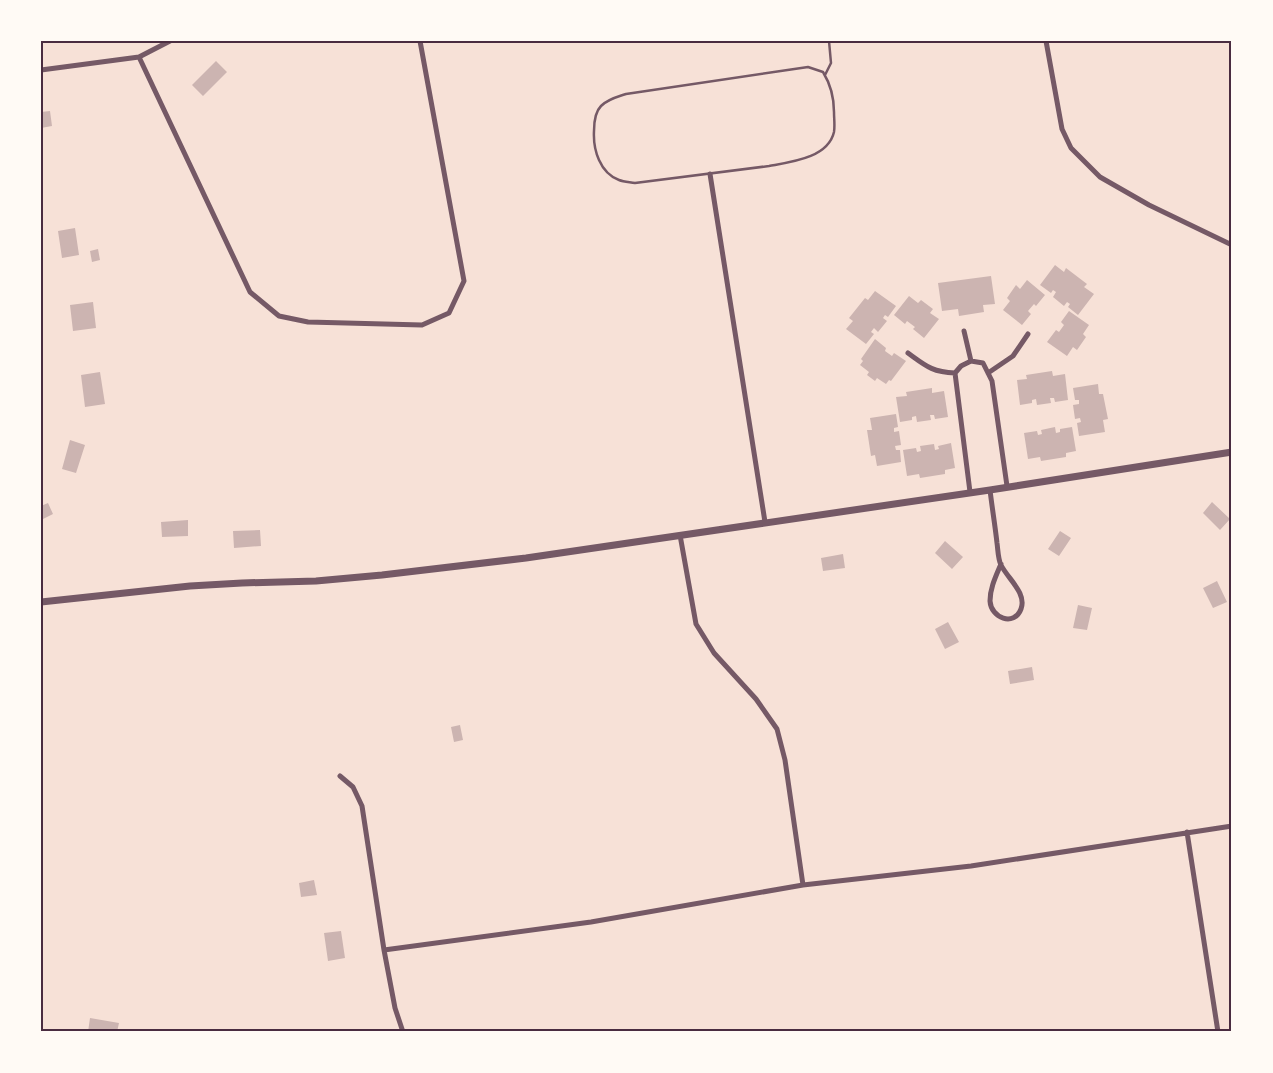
<svg xmlns="http://www.w3.org/2000/svg" width="1273" height="1073" viewBox="0 0 1273 1073" font-family="'Zilla Slab',serif">
<style>
.building{fill:#ccb4b1}
.lines{fill:none;stroke-linecap:round;stroke-linejoin:round}
.service{stroke:#755966;stroke-width:2.5}
.minor{stroke:#755966;stroke-width:5}
.tertiary{stroke:#755966;stroke-width:7}
.neatline{fill:none;stroke:#4a2c40;stroke-width:2}
</style>
<rect width="100%" height="100%" fill="#f7e1d7"/>
<path class="building" d="M216 61 227 72 203 96 192 85Z
M50 111 52 126 41 128V112Z
M75 228 79 255 62 258 58 231Z
M98 249 100 260 92 262 90 251Z
M1055 265 1064 272 1066 268 1087 284 1084 287 1094 294 1078 315 1068 307 1070 304 1067 302 1064 306 1053 297 1056 292 1053 290 1051 293 1040 285Z
M991 276 995 304 983 305 984 312 959 316 958 309 942 311 938 283Z
M1027 280 1045 295 1036 306 1034 304 1028 311 1031 314 1022 325 1003 310 1010 301 1007 298 1016 285 1020 289Z
M875 291 896 306 888 317 885 315 883 318 887 321 878 332 874 328 871 332 874 334 866 344 846 329 853 321 849 318 865 298 868 300Z
M909 296 918 303 921 300 933 309 930 313 939 319 924 338 913 329 915 327 907 321 905 324 894 315Z
M93 302 96 328 73 331 70 305Z
M1069 311 1089 325 1083 334 1086 337 1077 350 1073 347 1067 356 1047 342 1056 330 1059 332 1064 325 1061 322Z
M875 339 886 348 885 351 892 356 894 353 906 361 891 381 889 380 886 384 877 378 875 381 867 375 869 372 860 365 863 361 861 359Z
M1052 371 1053 376 1065 374 1068 400 1055 402 1054 398H1050L1051 403 1037 405 1036 399 1032 400V403L1020 405 1017 380 1027 379 1026 375Z
M100 372 105 404 85 407 81 375Z
M1098 384 1099 394H1103L1108 419 1103 420 1105 432 1079 436 1077 423 1081 422 1080 418 1075 419 1073 405 1079 404V400H1075L1073 388Z
M932 388V393L944 391 948 417 935 419 934 415H930L931 420 917 422 916 416 912 417V420L900 422 896 397 907 396 906 392Z
M896 414 898 427 894 428V432L899 431 901 445 895 446 896 450H900L901 462 877 466 875 455 871 456 867 430H872L870 418Z
M1055 427 1056 433 1060 432V429L1072 427 1076 451 1066 453V457L1041 461 1040 457 1028 459 1024 433 1037 431 1038 435 1042 434 1041 430Z
M70 440 85 445 76 473 62 469Z
M951 443 955 468 945 470V474L920 478 919 474 907 476 903 450 916 448 917 452 921 451 920 446 934 444 935 450 939 449 938 446Z
M1212 502 1230 519 1220 530 1203 513Z
M48 503 53 514 43 519 41 506Z
M188 520V536L162 537 161 522Z
M260 530 261 546 234 548 233 531Z
M1060 531 1071 538 1059 556 1048 549Z
M945 541 963 557 952 569 935 553Z
M843 554 845 568 823 571 821 558Z
M1217 581 1227 602 1213 608 1203 588Z
M1078 605 1092 608 1087 630 1073 628Z
M948 622 959 642 945 649 935 629Z
M1032 667 1034 680 1010 684 1008 671Z
M460 725 463 740 454 742 451 727Z
M314 880 317 895 301 897 299 883Z
M341 931 345 958 328 961 324 933Z
M90 1018 119 1023 117 1032H88Z"/>
<g class="lines">
<path class="service" d="M808 67 823 72C831 85 834 97 834 112 834 118 835 126 834 132 828 158 791 162 769 166L635 183C630 182 624 182 619 180 600 173 593 150 594 131 594 122 595 112 601 106 608 99 617 97 626 94Z
M825 75 831 63 829 41"/>
<path class="minor" d="M1046 41 1062 129 1071 148 1100 177 1149 205 1232 245
M139 57 250 292 279 316 308 322 422 325 449 313 464 281 420 41
M41 70 139 57 170 41
M710 174 765 522
M964 331 971 361
M908 353C926 366 932 372 955 373
M988 373 1013 356 1028 334
M990 490C992 507 995 525 997 543 998 550 998 559 1001 565 1008 579 1027 593 1021 609 1014 627 991 618 990 601 990 588 996 576 1001 564
M970 492 955 373 961 366 971 361 983 363 992 381 1007 486
M680 535 696 624 714 653 756 699 777 729 785 760 803 885
M340 776 353 787 362 806 384 950 395 1008 403 1032
M1187 832 1218 1032
M384 950 591 922 803 885 971 866 1232 826"/>
<path class="tertiary" d="M41 602 190 586 242 583 316 581 382 575 526 558 990 490 1232 452"/>
</g>
<rect width="1273" height="1073" fill="none" stroke="#fffaf5" stroke-width="85"/>
<rect x="42" y="42" width="1188" height="988" class="neatline"/>
</svg>
